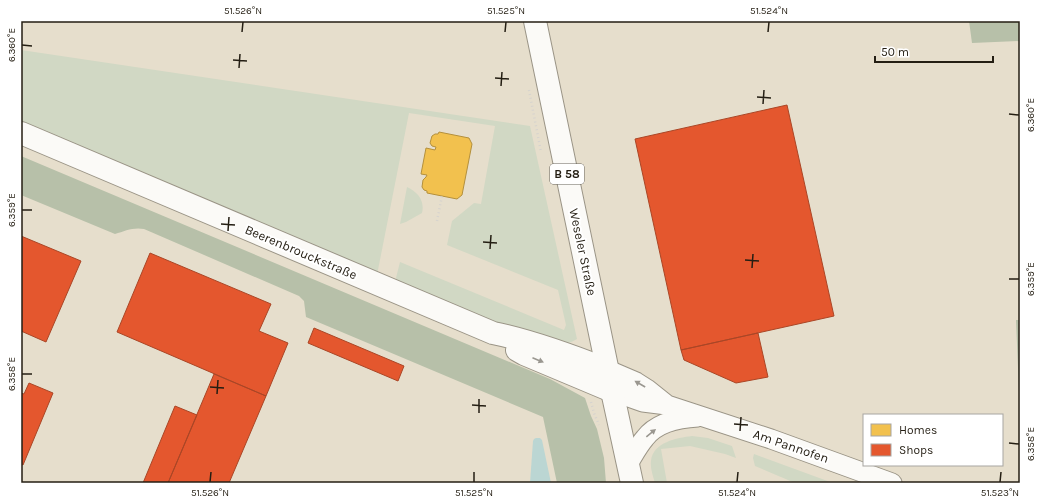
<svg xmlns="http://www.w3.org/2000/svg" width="1041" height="504" viewBox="0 0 1041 504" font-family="Karla,sans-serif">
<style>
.green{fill:#d1d8c4}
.forest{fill:#b7c0a9}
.water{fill:#bbd6d3}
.homes{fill:#f2c14e;stroke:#b4903c}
.shops{fill:#e4572e;stroke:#aa4626}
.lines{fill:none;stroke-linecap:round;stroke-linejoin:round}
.street-casing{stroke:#9a9486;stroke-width:21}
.secondary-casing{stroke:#9a9486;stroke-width:24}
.primary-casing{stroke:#9a9486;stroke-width:24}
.path{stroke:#d6d3ce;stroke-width:2.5;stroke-dasharray:1 3;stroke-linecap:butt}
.street{stroke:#fbfaf7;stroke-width:19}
.secondary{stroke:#fbfaf7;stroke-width:22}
.primary{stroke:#fbfaf7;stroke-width:22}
.oneway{fill:#9a9790}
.ticks{fill:none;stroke:#241e13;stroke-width:1.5}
.labels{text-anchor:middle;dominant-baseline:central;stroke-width:4;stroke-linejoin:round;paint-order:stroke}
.shield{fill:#fff;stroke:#66625a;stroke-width:1}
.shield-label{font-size:12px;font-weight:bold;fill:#241e13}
.street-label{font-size:13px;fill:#241e13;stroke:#fff}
.neatline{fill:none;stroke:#241e13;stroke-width:1.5}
.ticks-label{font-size:10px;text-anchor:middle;fill:#241e13}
</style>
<rect width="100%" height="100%" fill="#e6decc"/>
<path class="green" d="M21 50 530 126 577 339C567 345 559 345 548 343L397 283 396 278 400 262 564 330 566 325 558 290 447 245 452 221 474 203 481 204 495 126 409 113 377 275 21 125Z
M407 187C418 192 425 201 422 213L406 222 400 224Z
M692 436 708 438 732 446 736 458 725 454 690 446 661 449 667 483H655C653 476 650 468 651 461 653 442 677 438 692 436Z
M754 454 833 483H795L755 466 753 458Z"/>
<path class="forest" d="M969 21H1020V41L972 43Z
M21 156 550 379 585 398 591 416 597 429 604 458 606 483H557L543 417 306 317 304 301 299 296 144 229C133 227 125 231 115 234L21 195Z
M1016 320H1020V416Z"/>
<path class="water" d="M536 438H540L542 440 551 483H530L533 441 534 439Z"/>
<path class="homes" d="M439 132 469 138 472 144 462 195 457 199 427 193V191L424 190 422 187 423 180 426 177 427 175 421 174 426 148 435 150 436 147 432 146 430 143 432 136 435 134H438Z"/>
<path class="shops" d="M787 105 834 316 681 350 635 139Z
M21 236 81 261 46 342 21 331Z
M150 253 271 304 259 331 288 343 266 396 117 332Z
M314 328 404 366 398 381 308 343Z
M758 333 768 377 736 383 684 360 681 350Z
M214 374 266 396 229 483H168Z
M29 383 53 393 23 465 21 464V393L24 394Z
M175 406 197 415 168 483H143Z"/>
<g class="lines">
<defs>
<path id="street" d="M608 370 636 382 647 389 667 405
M612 391 643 402 667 405 771 439 892 483
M628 464C633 456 638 446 645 438 657 422 679 418 698 417"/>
<path id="secondary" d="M21 133 493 333C532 341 570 355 608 370
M517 350 524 354 612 391"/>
<path id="primary" d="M535 21 612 391 632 483"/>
</defs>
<use href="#street" class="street-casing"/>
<use href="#secondary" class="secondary-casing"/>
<use href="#primary" class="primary-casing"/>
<path class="path" d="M529 90 541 152
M437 221 442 196
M591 402 594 413 599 425"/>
<use href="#street" class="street"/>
<use href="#secondary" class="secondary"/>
<use href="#primary" class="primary"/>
</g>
<defs><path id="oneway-solid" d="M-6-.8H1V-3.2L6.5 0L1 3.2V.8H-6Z"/></defs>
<g class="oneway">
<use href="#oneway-solid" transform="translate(538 360) rotate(23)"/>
<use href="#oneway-solid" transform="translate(640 384) rotate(-150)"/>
<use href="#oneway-solid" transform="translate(651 433) rotate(-39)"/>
</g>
<path class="ticks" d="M242 32 243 22M505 32 506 22M768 32 769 22M22 45 32 46M233 60 247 61M239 68 240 54M495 78 509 79M501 86 502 72M757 97 771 98M763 104 764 90M1009 114 1019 115M22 210H32M221 224 235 225M228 231 229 217M483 242 497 243M490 249 491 235M745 260 759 261M752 268 753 254M1009 279H1019M22 374H32M210 387 224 388M217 394 218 380M472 405 486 406M479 413V399M734 424 748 425M740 431 741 417M1009 443 1019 444M210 482 211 472M474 482V472M737 482 738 472M1000 482 1001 472"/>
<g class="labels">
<rect class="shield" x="550" y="164" width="34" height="20" rx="3"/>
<g class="shield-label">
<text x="567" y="174">B 58</text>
</g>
<g class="street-label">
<text transform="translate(301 252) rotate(23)">Beerenbrouckstraße</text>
<text transform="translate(583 252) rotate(78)">Weseler Straße</text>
<text transform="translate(791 446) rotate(19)">Am Pannofen</text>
</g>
</g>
<rect width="1041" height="504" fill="none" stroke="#ffffff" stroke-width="44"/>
<rect x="863" y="414" width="140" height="52" fill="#ffffff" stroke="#a7a5a1"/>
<rect x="871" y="424" width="20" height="12" fill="#f2c14e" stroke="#a7a5a1"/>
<text x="899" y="434" font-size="12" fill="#241e13">Homes</text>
<rect x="871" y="444" width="20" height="12" fill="#e4572e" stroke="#a7a5a1"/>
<text x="899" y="454" font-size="12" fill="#241e13">Shops</text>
<path d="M875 56v6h118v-6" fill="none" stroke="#241e13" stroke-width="2"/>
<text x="881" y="56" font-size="12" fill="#241e13" stroke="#ffffff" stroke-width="3" paint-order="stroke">50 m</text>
<rect x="22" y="22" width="997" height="460" class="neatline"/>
<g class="ticks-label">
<text x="243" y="14">51.526°N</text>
<text x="506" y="14">51.525°N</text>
<text x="769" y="14">51.524°N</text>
<text transform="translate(11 45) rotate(-90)" y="4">6.360°E</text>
<text transform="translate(1030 115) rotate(-90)" y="4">6.360°E</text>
<text transform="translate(11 210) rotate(-90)" y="4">6.359°E</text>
<text transform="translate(1030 279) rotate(-90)" y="4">6.359°E</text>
<text transform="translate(11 374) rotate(-90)" y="4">6.358°E</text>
<text transform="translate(1030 444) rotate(-90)" y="4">6.358°E</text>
<text x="210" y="496">51.526°N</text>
<text x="474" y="496">51.525°N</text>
<text x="737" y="496">51.524°N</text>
<text x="1000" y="496">51.523°N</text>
</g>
</svg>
